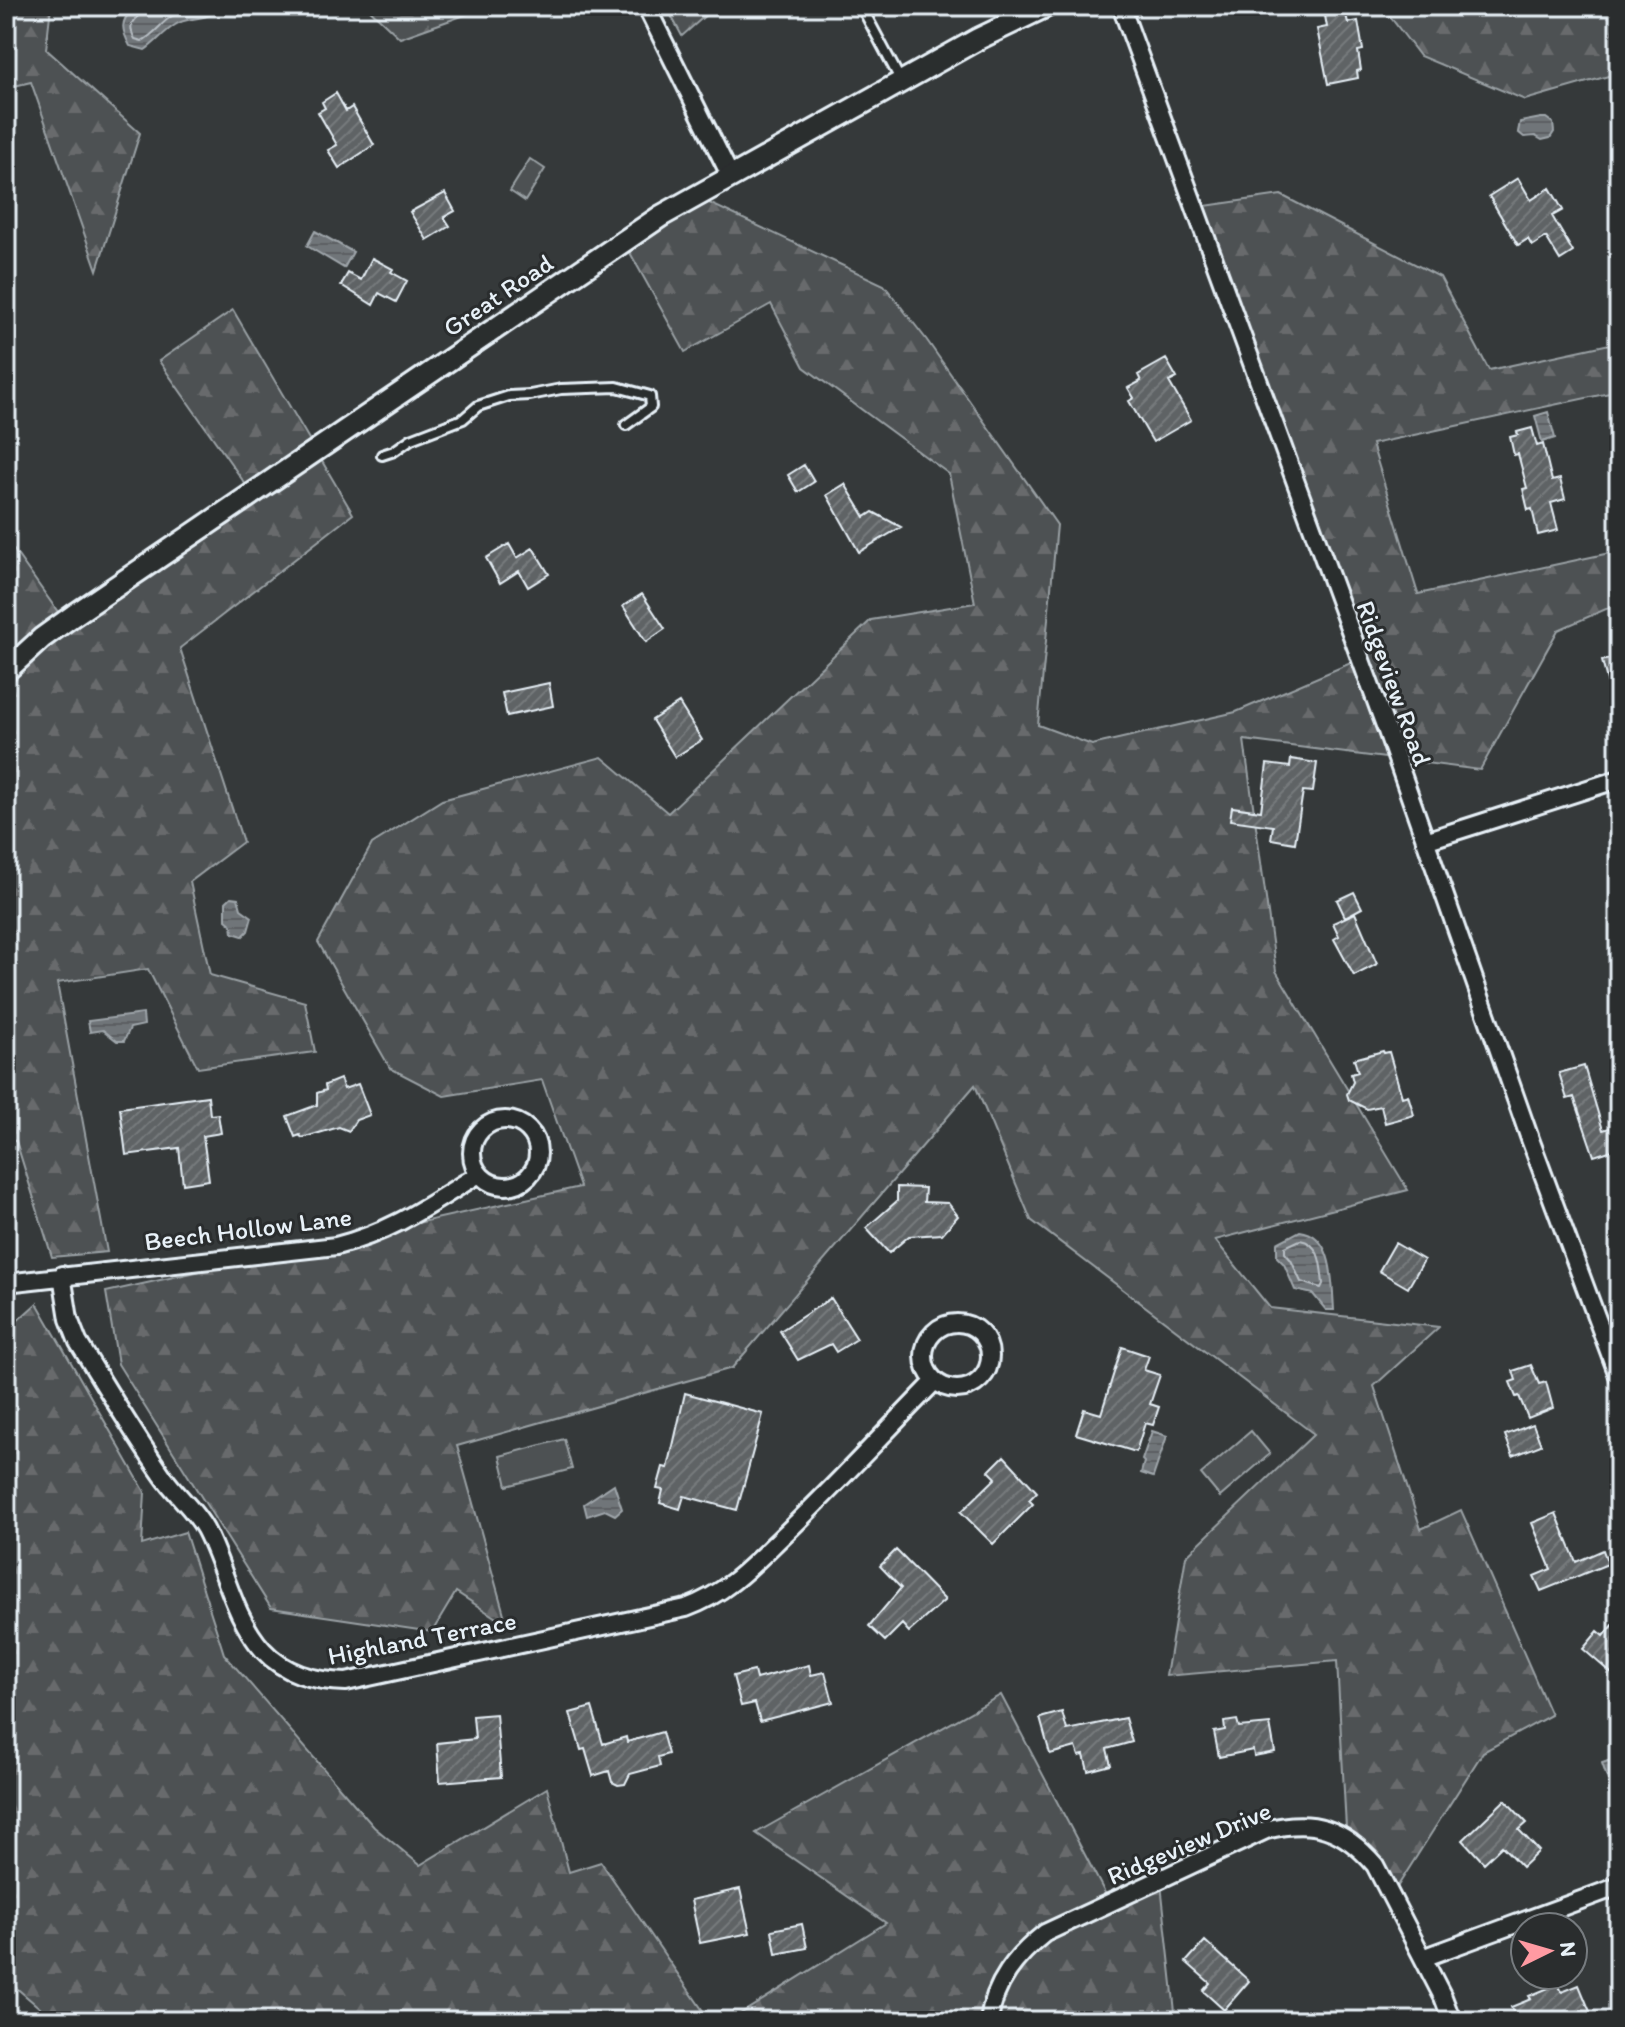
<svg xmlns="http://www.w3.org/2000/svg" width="1625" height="2027" viewBox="0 0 1625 2027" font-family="Itim,sans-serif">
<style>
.forest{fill:url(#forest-firs);stroke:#9aa1a5;stroke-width:2}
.pitch{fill:#4d5152;stroke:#9aa1a5;stroke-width:2}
.water{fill:url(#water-rules);stroke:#a0a7ac;stroke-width:2}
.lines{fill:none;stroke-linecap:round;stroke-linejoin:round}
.shore{stroke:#b8bfc5;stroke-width:2}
.building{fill:url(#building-hatch);stroke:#e8f1f8;stroke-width:2}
.service-casing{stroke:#e8f1f8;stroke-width:14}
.minor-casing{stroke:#e8f1f8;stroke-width:22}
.tertiary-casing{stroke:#e8f1f8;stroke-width:26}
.path{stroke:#e8f1f8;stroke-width:3;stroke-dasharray:2 6;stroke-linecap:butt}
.service{stroke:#2a2d2e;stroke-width:8}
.minor{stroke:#2a2d2e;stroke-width:16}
.tertiary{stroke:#2a2d2e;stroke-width:20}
.labels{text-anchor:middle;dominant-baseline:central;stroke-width:6;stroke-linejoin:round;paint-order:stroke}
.street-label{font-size:26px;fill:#e8f1f8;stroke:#2a2d2e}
</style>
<defs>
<pattern id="forest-firs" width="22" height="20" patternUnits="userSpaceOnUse" patternTransform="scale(2)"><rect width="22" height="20" fill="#4d5152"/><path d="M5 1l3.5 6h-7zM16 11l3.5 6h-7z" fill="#676a6c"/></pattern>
<pattern id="water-rules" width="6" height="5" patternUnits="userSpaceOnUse" patternTransform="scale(2)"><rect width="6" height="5" fill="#707579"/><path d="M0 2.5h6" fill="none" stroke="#5b5e62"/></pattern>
<pattern id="building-hatch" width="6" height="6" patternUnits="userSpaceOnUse" patternTransform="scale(2)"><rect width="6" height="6" fill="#5f6365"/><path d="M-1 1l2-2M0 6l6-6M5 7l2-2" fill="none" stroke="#767a7c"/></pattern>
</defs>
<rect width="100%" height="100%" fill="#35393a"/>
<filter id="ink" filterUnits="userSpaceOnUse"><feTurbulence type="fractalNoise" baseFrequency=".0125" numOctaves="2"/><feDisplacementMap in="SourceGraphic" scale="16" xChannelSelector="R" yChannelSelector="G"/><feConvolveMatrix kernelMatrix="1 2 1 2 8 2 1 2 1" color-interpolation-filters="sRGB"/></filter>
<g filter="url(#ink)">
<path class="forest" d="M6 6H51L46 49 140 133 97 270 31 82 6 88Z
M366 6H490L400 38Z
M666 6H716L682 36Z
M1382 6H1619V73L1525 100 1420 56Z
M1281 195 1440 277 1489 370 1619 342V391L1372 444 1418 594 1619 551V606L1615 605 1558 630 1480 770 1244 740 1276 971 1408 1190 1215 1240 1270 1308 1439 1327 1374 1386 1421 1529 1461 1510 1551 1715 1483 1752 1394 1892 1347 1847 1337 1661 1166 1676 1186 1556 1314 1434 1031 1220 975 1085 732 1368 457 1446 507 1625 456 1592 432 1632 271 1608 118 1364 106 1292 580 1187 542 1080 444 1096 390 1068 318 942 372 844 442 800 602 757 668 813 871 620 975 603 949 474 804 367 771 304 685 352 623 240 703 200 884 285 926 339 1057 525 1038 725 1092 745 1236 712 1351 663 1191 208Z
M233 310 353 514 180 648 243 842 190 882 210 975 305 1002 315 1052 198 1068 148 969 57 983 107 1252 52 1257 16 1141 6 1140V539L66 623 253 495 159 361Z
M37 1303 145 1492 142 1545 185 1532 224 1654 374 1827 420 1865 547 1788 569 1872 601 1862 710 2021H55L6 1979V1331Z
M1001 1695 1106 1895 1160 1875 1176 2021H729L886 1923 756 1833Z"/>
<path class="pitch" d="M530 159 545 169 525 201 510 191Z
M1251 1431 1270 1454 1220 1497 1201 1474Z
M564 1439 572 1469 507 1486 500 1456Z"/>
<path class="water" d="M133 6H222C206 23 188 15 175 25 164 32 155 43 145 50L130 46C122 31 119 21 133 10Z
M1541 118H1546L1553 123 1554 132 1550 138 1542 140 1535 136 1524 137 1518 132 1520 122Z
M315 231 353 252 344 268 307 246Z
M1548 412 1555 438 1542 442 1535 416Z
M231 897 238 898 241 909 252 917 248 931 243 936 233 933 232 925 226 920V902Z
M143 1014 144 1025 130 1028 124 1041H117L103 1030 90 1032 88 1021Z
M1300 1231C1334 1235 1332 1283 1334 1310H1326L1313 1294 1295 1290 1284 1264 1277 1257V1243Z
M1152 1431 1167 1436 1153 1477 1141 1473 1144 1462 1142 1460Z
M614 1484 622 1509 615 1515 605 1510 587 1516 584 1504Z
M1616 1758 1619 1790 1612 1792 1602 1763Z"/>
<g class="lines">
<path class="shore" d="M141 6C141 23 124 19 135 39L142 41C155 34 162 22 172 16 183 10 198 13 209 6
M1300 1240C1321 1243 1321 1267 1323 1284L1321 1288 1301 1282 1291 1260 1285 1253V1247Z"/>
</g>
<path class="building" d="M1344 6 1348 23 1358 21 1363 50 1358 51 1361 70 1357 71 1358 78 1328 84 1317 29 1327 27 1324 10Z
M336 93 346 111 352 107 374 145 339 168 328 150 337 145 318 112 325 108 322 102Z
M1518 178 1531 200 1550 188 1563 210 1552 216 1573 252 1560 260 1546 237 1532 246 1528 239 1518 245 1489 196Z
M445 193 455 211 444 217 450 226 427 240 410 212Z
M372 258 393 269 391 272 407 281 396 302 379 293 373 305 341 285 348 273 361 280Z
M1166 359 1177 378 1169 382 1191 420 1153 442 1129 401 1134 398 1128 388 1141 381 1138 375Z
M1532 428 1537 446 1543 444 1552 481 1560 479 1565 499 1551 503 1558 530 1538 535 1532 509 1528 510 1523 489 1527 488 1518 454 1514 455 1510 437 1518 435 1517 432Z
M804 465 814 482 798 492 788 475Z
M845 484 865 517 873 512 901 527 859 552 827 495Z
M509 544 517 558 533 548 549 574 528 587 519 571 500 583 486 558Z
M642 594 665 629 646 642 623 606Z
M1619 656V706L1614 707 1602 661Z
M549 683 553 706 507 716 502 693Z
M679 703 702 740 675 757 652 720Z
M1291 759 1317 763 1313 792 1303 791 1295 843 1271 839 1273 826 1230 820 1232 807 1261 811 1267 764 1290 767Z
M1354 892 1362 908 1345 917 1337 900Z
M1355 913 1377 964 1354 976 1334 939 1339 936 1333 923Z
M1383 1051 1384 1053 1389 1052 1402 1097 1408 1095 1414 1115 1385 1123 1381 1106 1367 1109 1349 1100 1347 1094 1353 1082 1351 1074 1358 1072 1354 1059Z
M1584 1066 1603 1130 1613 1127 1619 1145V1148L1594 1156 1574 1097 1567 1099 1559 1073Z
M340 1079 344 1089 358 1084 370 1115 356 1120 349 1131 339 1127 302 1138 300 1135 295 1137 287 1116 317 1105V1093L326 1090 325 1085Z
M208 1096 210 1115 218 1114 221 1133 203 1136 209 1180 183 1184 179 1148 126 1155 120 1108Z
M897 1187 925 1188 924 1202 948 1203 958 1216 942 1234 909 1236 889 1253 866 1228 897 1201Z
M1395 1243 1424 1260 1408 1288 1379 1271Z
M831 1298 857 1339 836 1352 831 1344 798 1360 780 1331Z
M1122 1347 1149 1356 1144 1370 1160 1375 1150 1404 1159 1407 1153 1425 1145 1423 1136 1452 1076 1434 1084 1409 1101 1414Z
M1531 1365 1539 1384 1546 1382 1553 1408 1528 1418 1519 1396 1516 1397 1510 1382 1516 1380 1513 1371Z
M685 1393 763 1414 737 1510 684 1496 680 1509 660 1503 663 1490 657 1489 663 1467 668 1468Z
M1533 1424 1541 1445 1513 1456 1505 1435Z
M1004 1456 1037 1492 1029 1500 1033 1504 993 1544 961 1512 996 1478 989 1471Z
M1556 1513 1576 1562 1603 1550 1608 1564 1541 1591 1534 1576 1551 1569 1532 1523Z
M896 1550 945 1600 909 1632 902 1624 885 1641 869 1626 901 1588 880 1566Z
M1619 1618V1680L1583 1649 1598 1631 1604 1636Z
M809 1665 811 1675 825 1672 833 1702 760 1721 755 1703 741 1706 733 1676 754 1671 756 1679Z
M592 1707 603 1744 626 1737 627 1742 662 1732 668 1754 658 1757 660 1766 630 1774 625 1784 618 1785 612 1782 609 1771 593 1776 585 1749 581 1750 570 1713Z
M1062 1712 1067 1730 1125 1718 1132 1742 1107 1749 1111 1765 1088 1771 1084 1755 1079 1756 1076 1747 1050 1754 1040 1718Z
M496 1714 501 1777 440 1782 437 1743 475 1739 473 1716Z
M1237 1720 1239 1727 1270 1724 1275 1752 1254 1756 1253 1750 1219 1757 1214 1732 1225 1730 1224 1722Z
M1505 1800 1527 1823 1519 1830 1539 1851 1522 1867 1502 1846 1484 1863 1463 1840Z
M740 1889 750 1933 700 1943 691 1900Z
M802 1924 807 1948 776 1954 772 1930Z
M1205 1941 1249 1981 1224 2010 1203 1991 1210 1983 1186 1962Z
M1558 1984 1562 1992 1579 1985 1591 2014 1573 2021H1517L1511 2007 1531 1999 1529 1996Z"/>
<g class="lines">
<defs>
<path id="service" d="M861 6 902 83
M382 455 394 451 411 439 463 419 478 406 509 396 530 395 561 389 617 387 650 396 651 407 626 425"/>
<path id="minor" d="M646 6 731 177
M1121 6 1387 731 1530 1139 1619 1378
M1425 841 1619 779
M472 1153a33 33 0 1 1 66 0a33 33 0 1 1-66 0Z
M62 1275 69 1319 78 1342C106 1387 133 1433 163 1476 176 1495 194 1509 205 1529 225 1567 233 1617 263 1650 285 1674 314 1681 346 1682L686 1608C730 1592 755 1562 788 1531 839 1482 886 1431 935 1381
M6 1283 336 1246C394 1231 429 1205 479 1174
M924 1356a33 33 0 1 1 66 0a33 33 0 1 1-66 0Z
M1423 1958 1619 1886
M989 2021C994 1983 1016 1956 1045 1933L1266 1830C1313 1818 1343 1828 1375 1865L1443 1997 1452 2021"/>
<path id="tertiary" d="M6 671 42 638 74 615 661 216 978 39 1047 6"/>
</defs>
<use href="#service" class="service-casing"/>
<use href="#minor" class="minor-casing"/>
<use href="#tertiary" class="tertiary-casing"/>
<path class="path" d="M6 699 16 689"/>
<use href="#service" class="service"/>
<use href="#minor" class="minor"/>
<use href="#tertiary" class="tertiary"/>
</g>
</g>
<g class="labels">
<g class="street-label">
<text transform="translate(498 295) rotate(-34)">Great Road</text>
<text transform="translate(1394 683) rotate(70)">Ridgeview Road</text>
<text transform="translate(248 1229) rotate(-7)">Beech Hollow Lane</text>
<text transform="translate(422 1638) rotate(-11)">Highland Terrace</text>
<text transform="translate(1189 1843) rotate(-23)">Ridgeview Drive</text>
</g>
</g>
<rect width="1625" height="2027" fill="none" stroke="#2a2d2e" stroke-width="32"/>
<rect x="16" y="16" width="1593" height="1995" fill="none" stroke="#e8f1f8" stroke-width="3" filter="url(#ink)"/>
<g transform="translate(1549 1951) rotate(85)"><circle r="38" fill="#2a2d2e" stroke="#767b7f" stroke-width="2"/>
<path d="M0-6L14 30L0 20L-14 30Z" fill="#ff9aa2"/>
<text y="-12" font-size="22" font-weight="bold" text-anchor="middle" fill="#e8f1f8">N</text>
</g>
</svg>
